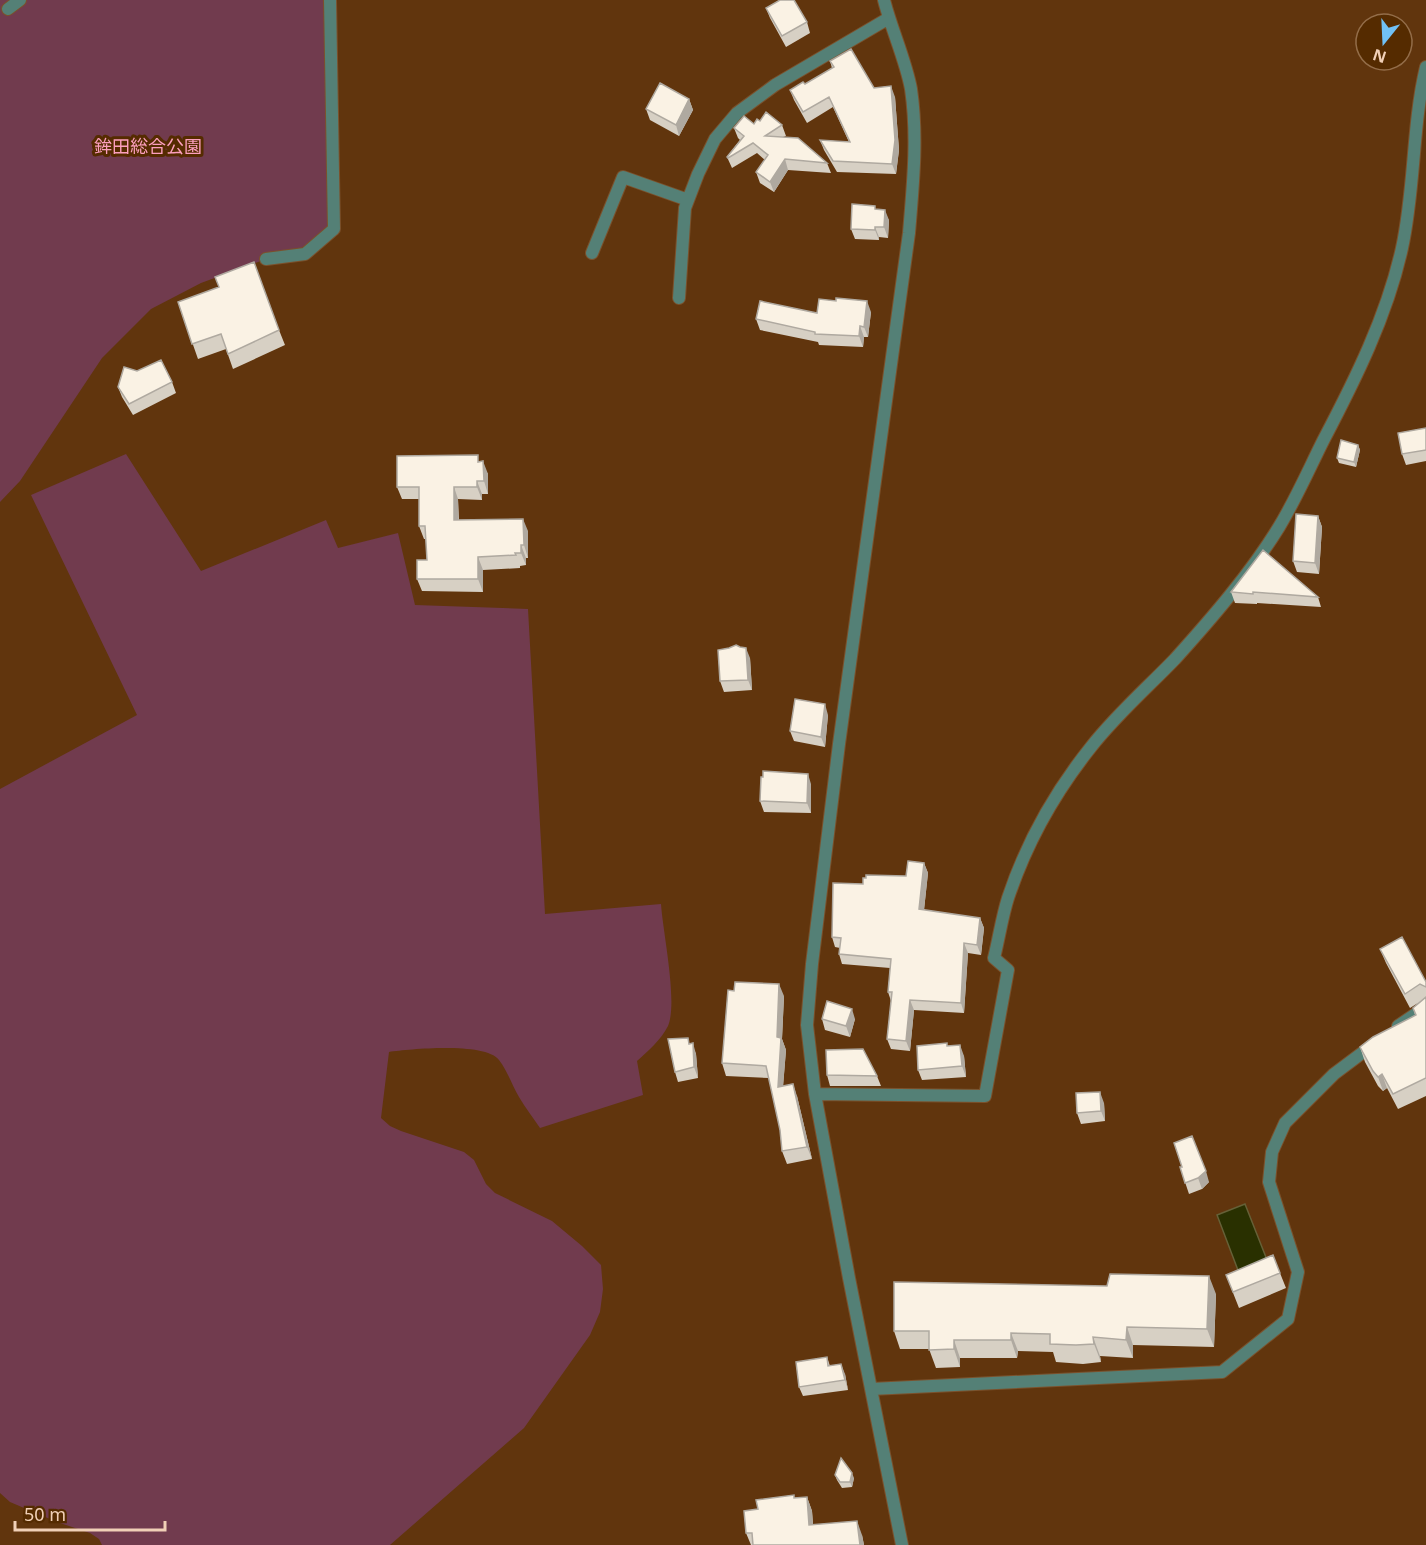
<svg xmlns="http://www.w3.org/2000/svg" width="1426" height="1545" viewBox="0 0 1426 1545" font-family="'Noto Sans','Noto Sans JP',sans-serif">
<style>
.green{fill:#713b4e}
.water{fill:#293000;stroke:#656037;stroke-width:1.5}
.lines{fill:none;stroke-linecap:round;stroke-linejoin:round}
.minor-casing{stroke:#7b512c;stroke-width:14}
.tertiary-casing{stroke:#7b512c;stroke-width:14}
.minor{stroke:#548076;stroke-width:12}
.tertiary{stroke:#548076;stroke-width:12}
.wall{fill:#d7d0c4}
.shaded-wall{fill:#afa9a0}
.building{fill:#faf2e4;stroke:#afa9a0;stroke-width:1.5}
.labels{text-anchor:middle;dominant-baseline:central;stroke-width:6;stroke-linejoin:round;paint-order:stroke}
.park-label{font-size:18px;fill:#fc9fbe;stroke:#552b00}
</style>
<rect width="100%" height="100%" fill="#61350d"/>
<path class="green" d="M0 0H330L334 229 318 244 266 259 201 283 151 309 102 358 20 481 0 502Z
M126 454 201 571 326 520 338 548 398 533 415 605 528 609 545 914 661 904C663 933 678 1002 668 1026 661 1040 648 1051 637 1061L643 1095 540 1128C533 1118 525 1107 519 1097 512 1085 507 1070 499 1060 485 1042 411 1049 389 1052L381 1118 390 1126 401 1131 464 1152 474 1160 486 1184 495 1193 552 1221 582 1246 601 1265 603 1289 600 1312 590 1335 524 1428 390 1545H102L99 1539 90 1533 57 1522 10 1502 0 1493V789L137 715 31 495Z"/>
<path class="water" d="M1245 1204 1273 1275 1244 1286 1217 1215Z"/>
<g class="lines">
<defs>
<path id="minor" d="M884 0C891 28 906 61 911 89 918 137 913 185 909 233L839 744 812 964 807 1025 815 1094 849 1278 902 1545
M592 253 623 177 688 200
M266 259 305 254 334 229 330 0
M679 298 685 208 698 174 715 139 737 113 775 85 889 18
M1398 1026 1426 1007
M815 1094 985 1096 1008 970 994 958C999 938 1002 917 1008 898 1026 844 1055 792 1091 747 1116 715 1147 688 1175 659 1212 618 1250 574 1279 527 1296 499 1309 469 1323 441 1355 380 1387 316 1402 248 1415 189 1412 126 1426 67
M871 1389 1222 1372 1288 1319 1298 1272 1269 1182 1272 1152 1285 1123 1334 1074 1374 1044"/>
<path id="tertiary" d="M8 9 20 0"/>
</defs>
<use href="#minor" class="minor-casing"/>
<use href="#tertiary" class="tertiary-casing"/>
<use href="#minor" class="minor"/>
<use href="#tertiary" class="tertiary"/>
</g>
<path class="wall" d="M766 8 807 22 810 33 786 47 770 18Z
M830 61 874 88 895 97 899 150 896 174 837 172 824 150 820 140 849 142 833 107 807 123 794 100 790 90 805 84 832 68Z
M689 99 693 110 679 136 650 120 646 109Z
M760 121 782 125 786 136 783 137 827 163 831 173 788 170 774 192 760 183 756 172 765 160 757 153 732 168 727 157 740 140 738 138 734 128 754 124Z
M877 209 889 220 888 238 879 237V240L855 239 851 229Z
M178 302 279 330 285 345 233 369 226 349 198 359Z
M871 312 868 337H864L863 347 819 345 818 342 760 330 756 319 817 313Z
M172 382 176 393 133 415 122 397 118 387Z
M1426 428V461L1406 465 1402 454Z
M1358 445 1360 450 1356 467 1339 463 1337 458Z
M480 462 488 474V494H482V500L458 499 459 520 528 531V558H526V565L520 566V568L483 570V592L422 591 417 579 427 560 426 539H424L419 526V499H402L397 487Z
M1318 516 1322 527 1319 574 1297 572 1293 561Z
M1263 550 1318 597 1321 607 1257 603V604L1235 603 1231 592Z
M750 658 752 690 724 692 720 681Z
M828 715 825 747 794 741 790 731Z
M811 784V813L764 812 760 801Z
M924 863 928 873 924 910 980 918 984 928 981 955 968 953 964 1013 914 1010 910 1051 891 1049 887 1039 891 1001 888 992 890 968 842 964 839 954 840 948 835 947 832 937 863 884 906 876Z
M1380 949 1426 982V1096L1398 1109 1387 1088 1383 1091 1378 1086 1365 1062 1360 1047 1415 1015 1413 1008 1418 1003 1410 1008 1386 963Z
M784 996 782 1039 786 1050 783 1086 797 1096 812 1159 787 1164 782 1151 780 1130 769 1078 726 1076 722 1063Z
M822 1019H855L850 1037 825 1030Z
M691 1043 696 1054 698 1078 678 1082 675 1072Z
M948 1046 964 1056 966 1077 922 1080 918 1070Z
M827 1075 877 1076 881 1086H830Z
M1104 1103 1105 1121 1081 1124 1077 1113Z
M1180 1167H1182L1209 1182 1202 1189 1189 1194Z
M1280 1273 1286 1288 1239 1308 1226 1275Z
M1216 1294 1214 1347 1133 1345V1358L1100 1356 1101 1362 1083 1364 1056 1362 1053 1352 1018 1351 1017 1358H960V1367L936 1368 929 1349H900L894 1331Z
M827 1357 830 1366 845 1374 848 1390 803 1396 799 1387Z
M835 1475 854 1478 852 1487 842 1488 837 1480Z
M807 1497 812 1511 813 1524 862 1535 864 1545H751L746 1533 758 1509 795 1498Z"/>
<path class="shaded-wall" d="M891 86 895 97 899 150 896 174 892 164Z
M689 99 693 110 679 136 676 125Z
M785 159 788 170 774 192 770 182Z
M885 210 889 220 888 238 884 227Z
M875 227 879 237V240L875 230Z
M867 301 871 312 868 337 864 327Z
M860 326 864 337 863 347 859 336Z
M1358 445 1360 450 1356 467 1354 462Z
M483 461 488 474V494L484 481Z
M477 481 482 494V500L477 487Z
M454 487 458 499 459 533 454 520Z
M1318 516 1322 527 1319 574 1315 563Z
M523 519 528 531V558L524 545Z
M521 545 526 558V565L521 553Z
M478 557 483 570V592L478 579Z
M746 648 750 658 752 690 748 680Z
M825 704 828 715 825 747 821 737Z
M808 774 811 784V813L807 803Z
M924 863 928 873 923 919 919 909Z
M980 918 984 928 981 955 977 945Z
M964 943 968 953 964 1013 961 1003Z
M779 984 784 996 782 1039 786 1050 782 1100 778 1087 777 1037Z
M910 1000 914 1010 910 1051 906 1041Z
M852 1009 855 1019 850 1037 846 1026Z
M693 1043 696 1054 698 1078 694 1067Z
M960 1045 964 1056 966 1077 962 1066Z
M1382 1074 1387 1088 1383 1091 1378 1077Z
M793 1084 797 1096 812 1159 807 1147Z
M1100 1092 1104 1103 1105 1121 1101 1111Z
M1206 1171 1209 1182 1202 1189 1198 1178Z
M1209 1276 1216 1294 1214 1347 1207 1329Z
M1127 1327 1133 1345V1358L1126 1340Z
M1011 1333 1018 1351 1017 1358 1011 1340Z
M1093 1337 1100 1356 1101 1362 1094 1344Z
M954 1340 960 1358V1367L954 1349Z
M841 1364 845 1374 848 1390 845 1380Z
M852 1473 854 1478 852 1487 850 1482Z
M807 1497 812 1511 814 1539 809 1525Z
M857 1521 862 1535 864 1545H860Z"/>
<path class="building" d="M780 0H794L807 22 782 36 766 8Z
M851 49 874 88 891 86 895 140 892 164 833 161 820 140 850 142 829 97 803 112 790 90 803 82 805 84 834 67 830 61Z
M660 83 689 99 676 125 646 109Z
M766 112 782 125 765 136 798 138 827 163 785 159 770 182 756 172 768 155 753 143 728 158 727 157 744 136 734 128 744 116 754 124 757 119 760 121Z
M852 204 875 206V209L885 210 884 227H875V230L851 229Z
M254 262 279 330 228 354 221 334 192 344 178 302 219 287 215 277Z
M836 298 867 301 864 327 860 326 859 336 815 334V332L756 319 760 301 817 313 819 299 836 301Z
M161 360 172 382 129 404 118 387 124 367 137 371Z
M1426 428V450L1402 454 1398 433Z
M1341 440 1358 445 1354 462 1337 458Z
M478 455V462L483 461 484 481H477V487H454V520L523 519 524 545H521V553H515L516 555 478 557V579H417V560H427L425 526H419V487H397V456Z
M1296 514 1318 516 1315 563 1293 561Z
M1263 550 1318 597 1253 592V594L1231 592Z
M736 645 740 647 746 648 748 680 720 681 718 650 729 648Z
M795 699 825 704 821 737 790 731Z
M763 771 808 774 807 803 760 801 761 777H763Z
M908 861 924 863 919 909 980 918 977 945 964 943 961 1003 910 1000 906 1041 887 1039 892 992H888L891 959 839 954 841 938 832 937 833 883 863 884V878H866V875L906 876Z
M1402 937 1426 982V987L1420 984 1405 994 1380 949Z
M735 982 779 984 777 1037 781 1038 778 1087 793 1084 807 1147 782 1151 780 1130 766 1066 722 1063 728 990 734 991Z
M1426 997V1078L1393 1094 1382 1074 1378 1077 1373 1071 1360 1047 1373 1037 1416 1015 1413 1008Z
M827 1001 852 1009 846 1026 822 1019Z
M688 1038 689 1044 693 1043 694 1067 675 1072 668 1039Z
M947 1043V1046L960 1045 962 1066 918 1070 917 1046Z
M863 1049 877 1076 827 1075 826 1050Z
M1100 1092 1101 1111 1077 1113 1076 1093Z
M1192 1136 1206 1171 1198 1178 1185 1183 1180 1167H1182L1174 1143Z
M1273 1255 1280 1273 1233 1292 1226 1275Z
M1110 1274 1209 1276 1207 1329 1127 1327 1126 1340 1093 1337 1094 1344 1076 1345 1050 1344V1334L1011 1333V1340H954V1349L929 1350V1331H894V1282L1107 1286Z
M827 1357 828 1366 841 1364 845 1380 799 1387 796 1362Z
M841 1458 852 1473 850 1482H840L835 1475Z
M794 1495V1498L807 1497 809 1525 857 1521 860 1545H753L752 1533H746L744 1511 758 1509 756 1500Z"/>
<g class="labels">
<g class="park-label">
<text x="148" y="146">鉾田総合公園</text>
</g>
</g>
<g transform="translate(1384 42) rotate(198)"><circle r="28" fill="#552b00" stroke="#936d49" stroke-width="1.5"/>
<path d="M0-4.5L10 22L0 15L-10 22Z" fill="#71c1f5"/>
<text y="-9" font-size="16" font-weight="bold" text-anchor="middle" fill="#f1d0b7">N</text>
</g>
<path d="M15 1521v9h150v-9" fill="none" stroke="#f1d0b7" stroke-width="3"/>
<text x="24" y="1521" font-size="18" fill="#f1d0b7" stroke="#552b00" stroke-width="4.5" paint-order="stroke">50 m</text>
</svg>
